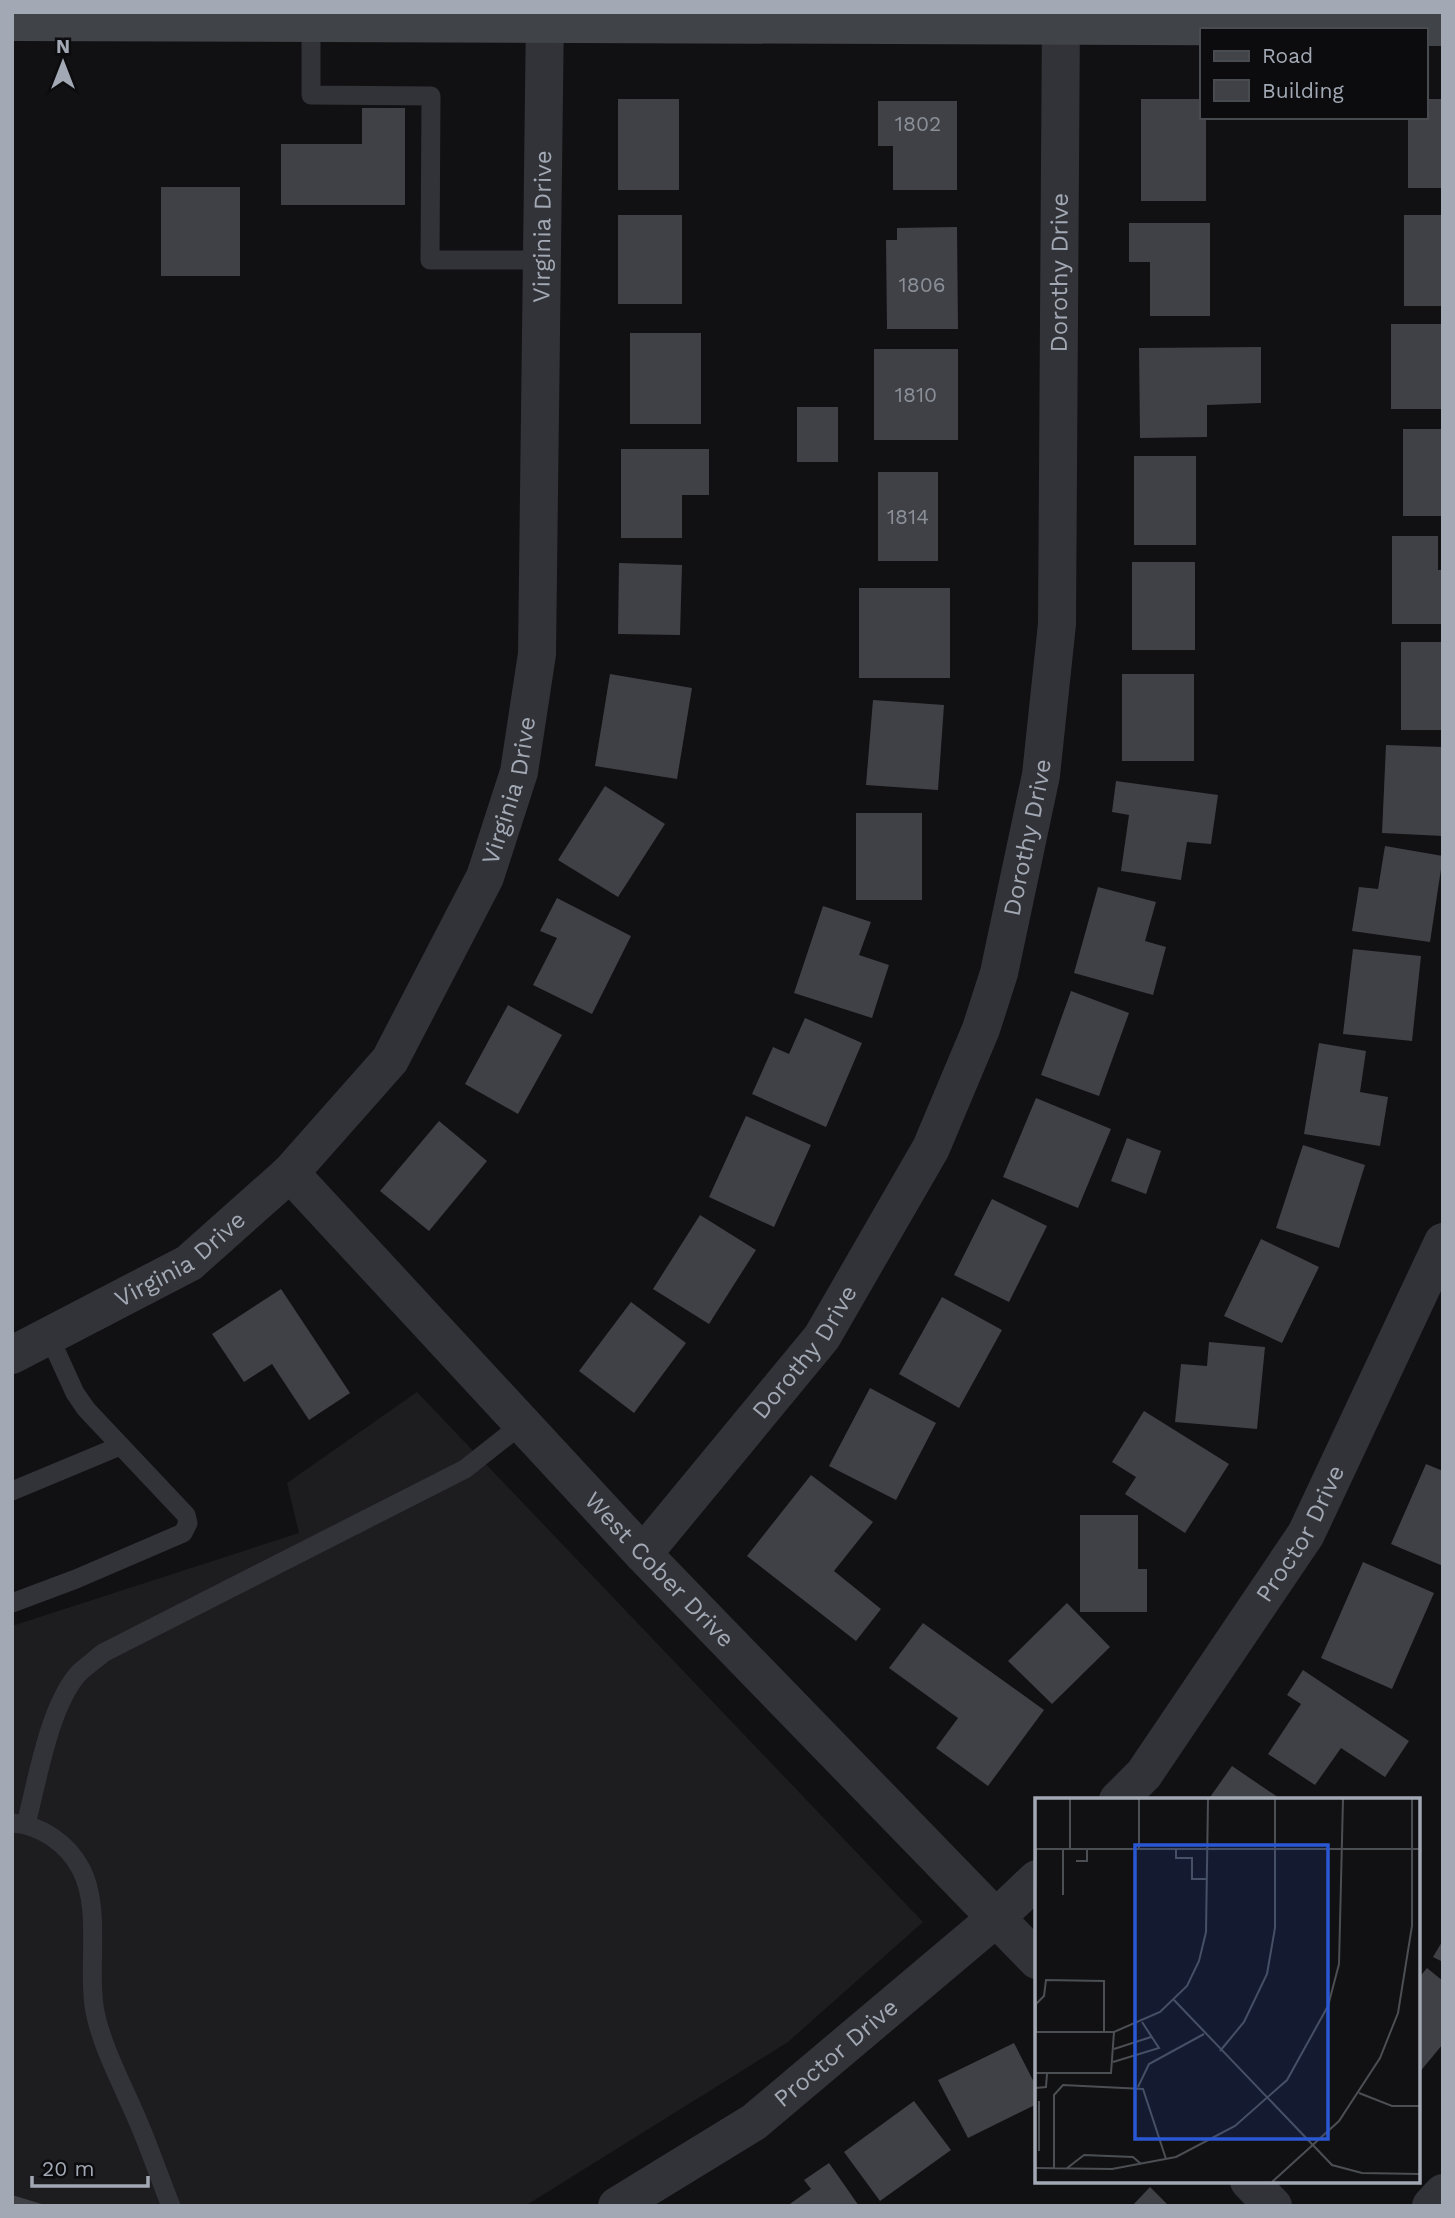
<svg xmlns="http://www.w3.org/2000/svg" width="1455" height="2218" viewBox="0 0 1455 2218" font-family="'Work Sans',sans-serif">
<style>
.built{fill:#1d1d20}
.building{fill:#404146}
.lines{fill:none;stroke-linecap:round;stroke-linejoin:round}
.service{stroke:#323338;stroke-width:19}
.minor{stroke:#323338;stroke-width:38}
.secondary{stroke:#404348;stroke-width:38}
.labels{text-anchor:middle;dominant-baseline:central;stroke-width:5;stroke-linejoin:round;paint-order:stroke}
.number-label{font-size:21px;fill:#8a8f98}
.street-label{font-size:24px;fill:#a2a9b4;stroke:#0c0c0e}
.inset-road{fill:none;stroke:#4b4e53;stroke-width:2}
.view{fill:#2a57d4;fill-opacity:0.15;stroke:#2a57d4;stroke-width:3.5}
.inset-edge{fill:none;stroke:#a2a9b4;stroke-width:3.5}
</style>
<rect width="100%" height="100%" fill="#111113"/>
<path class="built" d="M417 1392 923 1922 788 2042 525 2206H12V1626L299 1533 287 1483Z"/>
<path class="building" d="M618 99H679V190H618Z
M1141 99H1201V117H1206V201H1141Z
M1425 99H1443V188H1408V117H1425Z
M878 101H957V190H893V146H878Z
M362 108H405V205H281V144H362Z
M161 187H240V276H161Z
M618 215H682V304H618Z
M1404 215H1443V306H1404Z
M1129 223H1210V316H1150V262H1129Z
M957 227 958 329H887L886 240H897V228Z
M1391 324H1443V409H1391Z
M630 333H701V424H630Z
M1261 347V403L1207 405V437L1140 438 1139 348Z
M874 349H958V440H874Z
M797 407H838V462H797Z
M1403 429H1443V516H1403Z
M621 449H709V495H682V538H621Z
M1134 456H1196V545H1134Z
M878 472H938V561H878Z
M1392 536H1438V570H1443V624H1392Z
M1132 562H1195V650H1132Z
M619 563 682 565 680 635 618 634Z
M859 588H950V678H859Z
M1401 642H1443V730H1401Z
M610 674 692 688 677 779 595 766Z
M1122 674H1194V761H1122Z
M873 700 944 705 938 790 866 785Z
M1386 745 1443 747V836L1382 833Z
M1116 781 1218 795 1211 844 1187 842 1181 880 1121 871 1129 815 1112 812Z
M605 786 665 824 618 897 558 860Z
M856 813H922V900H856Z
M1385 846 1443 856 1430 942 1352 931 1359 887 1378 889Z
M1098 887 1156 902 1145 941 1166 947 1153 995 1074 973Z
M557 898 631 936 592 1014 533 985 557 938 540 931Z
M823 906 871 922 859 955 889 965 872 1018 794 993Z
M1353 949 1421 956 1412 1041 1343 1034Z
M1071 991 1129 1013 1099 1096 1041 1075Z
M508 1005 562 1035 518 1114 465 1084Z
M805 1018 862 1043 826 1127 752 1094 773 1047 789 1054Z
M1319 1043 1366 1051 1360 1092 1388 1097 1380 1146 1304 1134Z
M1036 1098 1111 1129 1078 1208 1003 1177Z
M746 1116 811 1145 774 1227 709 1197Z
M439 1121 487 1161 429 1231 380 1191Z
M1127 1138 1161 1151 1146 1194 1111 1181Z
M1303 1145 1365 1165 1339 1248 1276 1228Z
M992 1199 1047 1226 1009 1302 954 1275Z
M700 1215 756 1250 709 1324 653 1289Z
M1261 1239 1319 1267 1282 1343 1224 1316Z
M281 1289 350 1393 309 1420 272 1364 244 1382 212 1334Z
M942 1297 1002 1330 959 1408 899 1374Z
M631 1302 686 1343 634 1413 579 1371Z
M1209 1342 1265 1347 1257 1429 1175 1422 1181 1364 1207 1366Z
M870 1388 936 1423 896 1500 829 1466Z
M1144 1411 1229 1464 1185 1533 1125 1494 1136 1477 1112 1462Z
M1426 1464 1443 1471V1566L1391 1544Z
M811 1475 873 1522 834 1571 881 1609 856 1641 747 1556Z
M1080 1515H1138V1569H1147V1612H1080Z
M1363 1562 1434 1593 1392 1689 1321 1658Z
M1067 1603 1110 1647 1052 1704 1008 1661Z
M923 1623 1044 1710 988 1786 936 1748 958 1718 889 1668Z
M1303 1670 1409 1741 1385 1777 1341 1748 1315 1785 1268 1754 1301 1704 1287 1695Z
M1232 1766 1282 1800H1208Z
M1443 1940V1962L1433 1957Z
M1427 1968 1443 1981V2044L1418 2074V1979Z
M1014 2043 1037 2088V2104L968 2138 938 2080Z
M914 2101 951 2150 880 2201 844 2152Z
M829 2163 859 2206H787L811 2189 804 2180Z
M1150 2187 1169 2206H1132Z
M12 2195 45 2205V2206H12Z"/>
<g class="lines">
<path class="service" d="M311 23V95L431 96 430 260H542
M12 1491 120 1446
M12 1603 76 1579 183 1533 188 1523 186 1515 86 1409 75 1393 49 1336
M13 1823C41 1825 68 1844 81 1869 101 1907 88 1964 94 2006 100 2045 125 2089 140 2126 151 2152 160 2179 171 2206
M26 1824C37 1782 49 1707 78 1674 85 1667 95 1660 103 1653L465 1469 522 1424"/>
<g class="minor">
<path id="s1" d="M290 1173 643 1554 1037 1960"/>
<path id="s2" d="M12 1355 189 1263 290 1173 390 1060 485 877 519 772 537 654 545 12"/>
<path id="s3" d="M643 1554 822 1337 931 1148 981 1029 999 973 1041 775 1057 624 1061 12"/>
<path id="s4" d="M1118 1800 1144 1774 1306 1534 1443 1242"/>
<path d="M1249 2181 1273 2206"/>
<path id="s5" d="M617 2206 754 2122 996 1918 1037 1879"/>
<path d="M1431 2206 1443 2193"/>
</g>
<path class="secondary" d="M12 22 1443 27"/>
</g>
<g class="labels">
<g class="number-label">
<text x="918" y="123">1802</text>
<text x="922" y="284">1806</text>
<text x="916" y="394">1810</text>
<text x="908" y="516">1814</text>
</g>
<g class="street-label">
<text stroke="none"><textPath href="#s2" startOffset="1349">Virginia Drive</textPath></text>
<text stroke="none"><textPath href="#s3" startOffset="1393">Dorothy Drive</textPath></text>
<text stroke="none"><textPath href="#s2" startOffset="782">Virginia Drive</textPath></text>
<text stroke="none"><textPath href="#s3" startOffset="826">Dorothy Drive</textPath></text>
<text stroke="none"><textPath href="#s2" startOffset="194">Virginia Drive</textPath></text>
<text stroke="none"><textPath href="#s3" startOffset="259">Dorothy Drive</textPath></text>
<text stroke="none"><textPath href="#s4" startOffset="324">Proctor Drive</textPath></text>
<text stroke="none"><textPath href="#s1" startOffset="542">West Cober Drive</textPath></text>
<text stroke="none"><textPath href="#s5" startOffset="268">Proctor Drive</textPath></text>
</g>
</g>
<g transform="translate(1035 1798)">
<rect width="385" height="385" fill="#111113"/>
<path class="inset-road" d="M104 50V1M141 50V60H157V81H172M0 51H385M28 51V97M35 51V1M41 63H52V51M0 90 1 51M139 202 297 367 327 375 385 376M0 234H79L125 214 152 188 164 163 171 134 173 1M1 234V206L9 198 11 182 69 183V235M79 251 116 239M185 253 209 224 232 176 240 130V1M78 264 124 250 107 224M0 275H76L79 234M103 289 114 266 169 236M0 290 11 289 12 276M324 295 357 308H385M4 353V303M0 370 77 371 141 359 200 328 252 282 293 208 304 166 308 1M19 371V297L28 287 108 291 131 361M31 371 49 357 98 359 106 366M237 384 304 323 345 260 363 215 377 128V1"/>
<path class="view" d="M100 47H293V341H100Z"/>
<rect width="385" height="385" class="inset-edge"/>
</g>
<rect width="1455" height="2218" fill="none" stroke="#a2a9b4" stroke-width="28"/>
<rect x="1200" y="28" width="228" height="91" fill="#0c0c0e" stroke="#484b50" stroke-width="2"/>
<rect x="1214" y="51" width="35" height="10" fill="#404348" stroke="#484b50" stroke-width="2"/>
<text x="1262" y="63" font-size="21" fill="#a2a9b4">Road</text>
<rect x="1214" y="80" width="35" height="21" fill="#404146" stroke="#484b50" stroke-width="2"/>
<text x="1262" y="98" font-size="21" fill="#a2a9b4">Building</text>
<g transform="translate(63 63)" stroke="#0c0c0e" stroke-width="5" paint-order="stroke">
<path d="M0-5L12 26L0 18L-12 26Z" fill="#a2a9b4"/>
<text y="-10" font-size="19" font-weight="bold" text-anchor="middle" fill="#a2a9b4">N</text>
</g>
<path d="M32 2176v10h116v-10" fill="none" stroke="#a2a9b4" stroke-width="3.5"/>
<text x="42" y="2176" font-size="21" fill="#a2a9b4" stroke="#0c0c0e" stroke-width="5" paint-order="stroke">20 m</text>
</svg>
